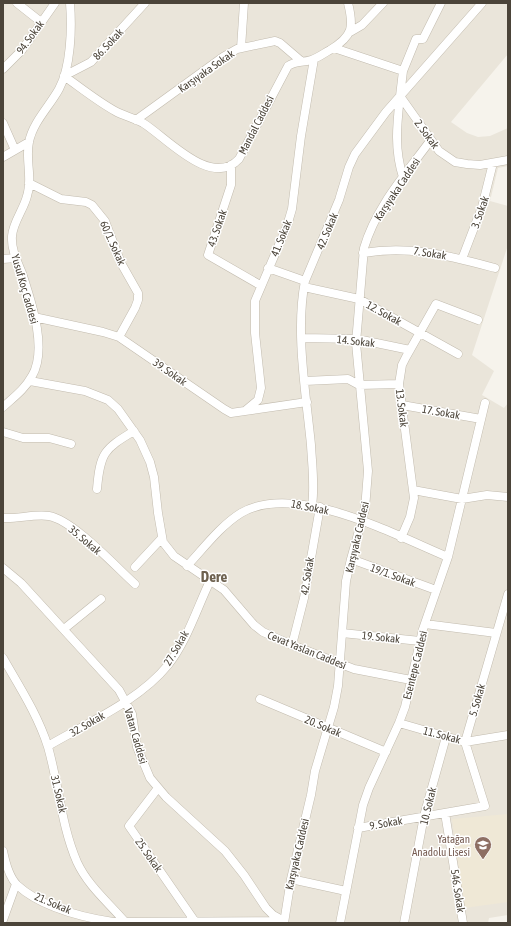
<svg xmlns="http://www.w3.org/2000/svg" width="511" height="926" viewBox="0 0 511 926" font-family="'Asap Condensed',sans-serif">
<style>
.residential{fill:#eae5da}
.education{fill:#efe8d6}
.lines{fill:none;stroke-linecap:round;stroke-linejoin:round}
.minor-casing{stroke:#c2bbae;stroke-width:9}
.minor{stroke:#fff;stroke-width:8}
.labels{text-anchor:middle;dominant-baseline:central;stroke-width:3;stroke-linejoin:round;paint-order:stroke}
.street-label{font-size:11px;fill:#4b4439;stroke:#fff}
.education-label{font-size:11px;fill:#785e54;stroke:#fff;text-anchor:end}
.district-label{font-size:15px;font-weight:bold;fill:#6e6250;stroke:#fff}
</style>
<rect width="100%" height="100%" fill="#f6f3ec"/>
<path class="residential" d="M3 3H508V54L451 122 467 133 478 137 490 136 508 128V166L498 168 490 201 508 206V245L472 355 494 371 482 395 504 408 508 403V915L489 918 488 923H3Z"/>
<path class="education" d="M508 814V902L464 908 452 819Z"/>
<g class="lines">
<defs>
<path id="minor" d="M17 3 41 22
M350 32 362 25 383 3
M241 48 244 3
M334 48 403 71 400 96 439 151 455 162 467 164 480 165 508 160
M3 69 22 50 55 3
M403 71 416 39H423L441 3
M64 76C81 88 97 101 115 111 124 116 134 118 143 123 166 137 211 189 239 159L288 66C296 60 302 63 311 60 318 58 324 53 330 50 353 36 354 27 348 3
M64 76 91 62 145 3
M400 96C397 124 394 149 403 177
M136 120 223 57 237 49 275 41 280 43 301 61
M3 123 15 150
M3 157 29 142
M231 165V185L208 255 260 285
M29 183 61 199 86 202 92 205 105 221 121 263 138 293V300L135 308 119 337
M363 253C411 245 450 256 495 268
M3 259 16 258
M462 259 482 207 493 163
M268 268 305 281
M304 287 359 299 458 354
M34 317 103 332 119 337 224 409 231 413 307 402
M302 338 357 339 410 350
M30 381 85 391 108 400 118 409 140 440 150 462 154 477 158 513 163 542 174 556 224 590 254 625 263 632 292 645 354 669 411 680
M305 381 348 379 359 385 399 384
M402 405 481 419
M3 407C14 397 25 389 32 376 48 349 31 301 22 273 17 261 11 249 12 236 13 222 24 209 27 196 33 178 25 160 29 142 33 122 49 107 59 89 71 67 72 28 70 3
M246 410 258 400 261 388 255 333V301L287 226 292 209 301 136 314 59
M3 432 23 438H49L71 444
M97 489C100 453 104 449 134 431
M413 490 462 499 487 495 508 497
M312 506C315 485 312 465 311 445 306 394 295 331 305 281L339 200 349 167 355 154 386 112 482 3
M3 518C18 519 33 514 49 516 73 520 116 567 135 584
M401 538 410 517 414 498 399 384 402 365 406 357 436 304 478 320
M351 559 436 590
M187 566C203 549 220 526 241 513 295 481 395 535 448 557
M135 567 162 538
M3 568 21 583 119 690 132 714 137 747 150 778 166 797 225 851 244 875 266 908 273 915 284 921
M425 624 496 633
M64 629 101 599
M342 633 420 641
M292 645 304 598 320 507
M3 658C19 686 38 715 48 747 59 785 61 825 77 862 88 886 109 903 126 923
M260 699 386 752
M399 723 465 742 508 735
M48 746C87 723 139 701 168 665 187 641 197 608 210 581
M158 788 129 826 196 923
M445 813 463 923
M358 828 485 806 465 742 508 594
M3 851C5 861 9 877 17 885 41 907 81 917 113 922L281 921
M291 879 346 891
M3 920 16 884
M284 923 291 879 311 795 315 771 334 707 338 686 346 581 351 559 365 509 368 471 356 343 364 248C376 207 405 175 430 141
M340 923 363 805 369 788 399 723 405 707 423 629 448 557 485 403
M404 923 424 816 446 737"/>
</defs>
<use href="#minor" class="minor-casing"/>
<use href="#minor" class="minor"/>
</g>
<defs>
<symbol id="school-pin" viewBox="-11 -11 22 30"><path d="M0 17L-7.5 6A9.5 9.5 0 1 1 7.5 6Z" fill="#8d6e63" stroke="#fff"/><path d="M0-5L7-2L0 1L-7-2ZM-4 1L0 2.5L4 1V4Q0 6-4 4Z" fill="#fff"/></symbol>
</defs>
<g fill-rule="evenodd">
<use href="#school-pin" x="473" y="835" width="20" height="27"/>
</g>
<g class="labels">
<g class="street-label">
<text transform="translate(30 37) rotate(-54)">94. Sokak</text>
<text transform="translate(108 44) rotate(-47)">86. Sokak</text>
<text transform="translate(206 71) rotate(-35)">Karşıyaka Sokak</text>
<text transform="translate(256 125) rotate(-63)">Mandal Caddesi</text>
<text transform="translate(427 134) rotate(54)">2. Sokak</text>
<text transform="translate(397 189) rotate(-56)">Karşıyaka Caddesi</text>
<text transform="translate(480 212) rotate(-71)">3. Sokak</text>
<text transform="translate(217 228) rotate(-71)">43. Sokak</text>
<text transform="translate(327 231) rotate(-67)">42. Sokak</text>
<text transform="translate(281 238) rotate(-68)">41. Sokak</text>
<text transform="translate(113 243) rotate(66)">60/1. Sokak</text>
<text transform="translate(430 253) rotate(9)">7. Sokak</text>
<text transform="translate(25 289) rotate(74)">Yusuf Koç Caddesi</text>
<text transform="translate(384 313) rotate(29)">12. Sokak</text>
<text transform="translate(356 341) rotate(6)">14. Sokak</text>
<text transform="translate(170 372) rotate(35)">39. Sokak</text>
<text transform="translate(402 408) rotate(83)">13. Sokak</text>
<text transform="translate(441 412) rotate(10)">17. Sokak</text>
<text transform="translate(310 507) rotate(11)">18. Sokak</text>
<text transform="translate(357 537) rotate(-77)">Karşıyaka Caddesi</text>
<text transform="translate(85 540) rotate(40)">35. Sokak</text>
<text transform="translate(393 575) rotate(20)">19/1. Sokak</text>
<text transform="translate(307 576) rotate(-81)">42. Sokak</text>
<text transform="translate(381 637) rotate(6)">19. Sokak</text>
<text transform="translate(176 648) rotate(-60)">27. Sokak</text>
<text transform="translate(307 650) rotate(22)">Cevat Yaslan Caddesi</text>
<text transform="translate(415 665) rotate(-76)">Esentepe Caddesi</text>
<text transform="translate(477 700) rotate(-74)">5. Sokak</text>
<text transform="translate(87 724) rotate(-30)">32. Sokak</text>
<text transform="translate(323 726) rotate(23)">20. Sokak</text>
<text transform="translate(442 735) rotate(15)">11. Sokak</text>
<text transform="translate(136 736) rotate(74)">Vatan Caddesi</text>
<text transform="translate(59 794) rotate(77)">31. Sokak</text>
<text transform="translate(428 806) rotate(-76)">10. Sokak</text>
<text transform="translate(386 823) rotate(-10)">9. Sokak</text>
<text transform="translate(297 854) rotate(-77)">Karşıyaka Caddesi</text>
<text transform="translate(149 855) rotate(55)">25. Sokak</text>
<text transform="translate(458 891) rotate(81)">546. Sokak</text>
<text transform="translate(53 903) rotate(23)">21. Sokak</text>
</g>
<g class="education-label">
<text x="470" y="839">Yatağan<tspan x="470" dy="13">Anadolu Lisesi</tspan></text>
</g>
<g class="district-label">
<text x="214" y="576">Dere</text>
</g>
</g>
<rect width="511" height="926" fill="none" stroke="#4b4439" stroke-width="8"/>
</svg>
